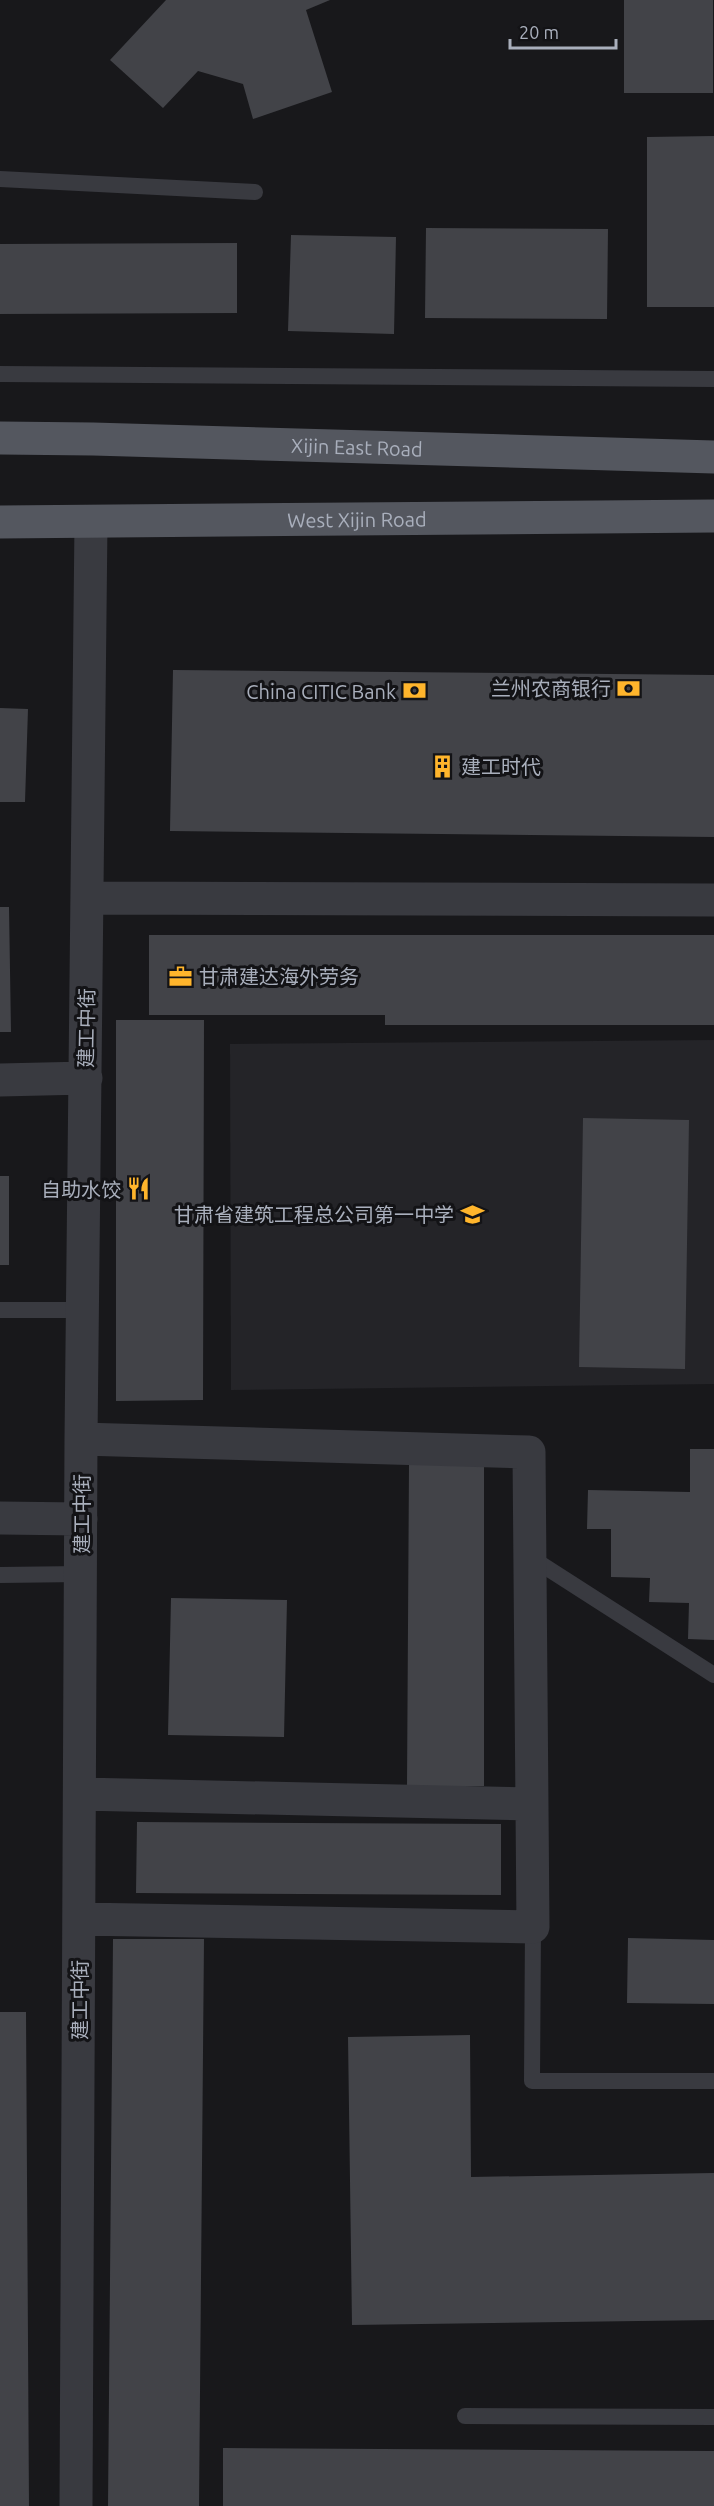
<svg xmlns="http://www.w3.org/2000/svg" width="714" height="2506" viewBox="0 0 714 2506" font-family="Ubuntu,'Noto Sans SC',sans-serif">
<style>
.built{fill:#242428}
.building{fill:#424348}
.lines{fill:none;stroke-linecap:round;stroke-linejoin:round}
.service{stroke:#393a40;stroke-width:16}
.minor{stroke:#393a40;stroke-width:33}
.primary{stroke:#54575f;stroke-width:33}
.labels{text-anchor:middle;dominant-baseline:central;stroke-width:6;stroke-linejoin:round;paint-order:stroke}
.street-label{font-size:20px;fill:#a9afbc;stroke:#131316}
.poi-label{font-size:20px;fill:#a9afbc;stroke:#131316;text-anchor:end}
</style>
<rect width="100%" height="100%" fill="#18181b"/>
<path class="built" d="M714 1040V1384L231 1390 230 1044Z"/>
<path class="building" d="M166 0H330L306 10 332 92 253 119 243 84 198 71 163 108 110 60Z
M624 0H713V93H624Z
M714 136V307H647V137Z
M426 228 608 229 607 319 425 318Z
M291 235 396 237 394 334 288 331Z
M237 243V313L0 314V244Z
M173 670 714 675V837L170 831Z
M0 708 28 709 25 802H0Z
M0 907H9L11 1032H0Z
M149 935H714V1025H385V1015H149Z
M116 1020H204L203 1400 116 1401Z
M583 1118 689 1120 685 1369 579 1367Z
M0 1176H9V1265H0Z
M690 1449H714V1640L688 1639 689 1603 649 1602 650 1578 611 1577V1529H587L588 1490 690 1492Z
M409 1464H484V1786H407Z
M171 1598 287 1600 284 1737 168 1735Z
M137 1822 501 1824V1895L136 1893Z
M628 1938 714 1940V2004L627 2003Z
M113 1939H204L199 2506H108Z
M0 2012H26L29 2506H0Z
M470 2035 471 2177 714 2173V2320L352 2325 348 2037Z
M223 2448 714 2451V2506H223Z"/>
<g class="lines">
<path class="service" d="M0 179 255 192
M0 374 714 379
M0 1310H83
M530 1557 714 1675
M0 1575 81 1574
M533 1927 532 2081H714
M465 2416 714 2417"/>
<path class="minor" d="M88 898 714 900
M0 1080 86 1078
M0 1518 81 1519
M80 1794 532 1804
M79 1919 533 1927 529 1452 81 1439
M76 2506 81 1439 91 522"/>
<g class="primary">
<path id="s1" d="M0 438 93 439 714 457"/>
<path id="s2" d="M0 522 714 516"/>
</g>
</g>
<defs>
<symbol id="bank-bare" viewBox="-9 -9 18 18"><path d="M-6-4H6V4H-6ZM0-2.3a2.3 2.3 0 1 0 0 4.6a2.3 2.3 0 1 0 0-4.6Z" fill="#ffb52c" stroke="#131316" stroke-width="2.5" paint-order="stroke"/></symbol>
<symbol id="building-bare" viewBox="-9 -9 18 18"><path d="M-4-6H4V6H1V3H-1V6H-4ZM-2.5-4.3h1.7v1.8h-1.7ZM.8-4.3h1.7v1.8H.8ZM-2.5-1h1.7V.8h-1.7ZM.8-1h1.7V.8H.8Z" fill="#ffb52c" stroke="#131316" stroke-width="2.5" paint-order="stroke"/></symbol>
<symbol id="office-bare" viewBox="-9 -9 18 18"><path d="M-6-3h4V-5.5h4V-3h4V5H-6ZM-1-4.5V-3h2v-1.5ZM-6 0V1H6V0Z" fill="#ffb52c" stroke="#131316" stroke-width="2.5" paint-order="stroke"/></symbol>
<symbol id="restaurant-bare" viewBox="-9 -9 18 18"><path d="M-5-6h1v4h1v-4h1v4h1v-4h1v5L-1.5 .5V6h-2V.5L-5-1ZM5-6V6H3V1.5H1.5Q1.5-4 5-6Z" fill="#ffb52c" stroke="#131316" stroke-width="2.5" paint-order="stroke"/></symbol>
<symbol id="school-bare" viewBox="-9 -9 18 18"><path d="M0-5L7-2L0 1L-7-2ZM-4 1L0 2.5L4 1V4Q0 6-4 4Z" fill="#ffb52c" stroke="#131316" stroke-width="2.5" paint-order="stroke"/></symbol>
</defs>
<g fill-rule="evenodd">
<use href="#bank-bare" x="612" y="672" width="33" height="33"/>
<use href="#bank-bare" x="398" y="674" width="33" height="33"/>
<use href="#building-bare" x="426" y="750" width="33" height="33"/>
<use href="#office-bare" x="164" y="960" width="33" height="33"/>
<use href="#restaurant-bare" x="122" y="1172" width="33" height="33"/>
<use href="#school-bare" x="456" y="1198" width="33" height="33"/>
</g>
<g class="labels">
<g class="street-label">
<text stroke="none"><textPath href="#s1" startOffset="357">Xijin East Road</textPath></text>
<text stroke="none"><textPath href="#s2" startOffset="357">West Xijin Road</textPath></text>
<text transform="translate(86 1028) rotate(-89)">建工中街</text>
<text transform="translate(81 1514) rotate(-90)">建工中街</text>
<text transform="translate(79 2000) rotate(-90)">建工中街</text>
</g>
<g class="poi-label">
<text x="611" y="688">兰州农商银行</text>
<text x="396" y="691">China CITIC Bank</text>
<text x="461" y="766" text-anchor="start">建工时代</text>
<text x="199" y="976" text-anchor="start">甘肃建达海外劳务</text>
<text x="121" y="1189">自助水饺</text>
<text x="454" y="1214">甘肃省建筑工程总公司第一中学</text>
</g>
</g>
<path d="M510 39v9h106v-9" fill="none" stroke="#a9afbc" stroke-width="3"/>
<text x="519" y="39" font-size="18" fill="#a9afbc" stroke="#131316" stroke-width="4.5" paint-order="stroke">20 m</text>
</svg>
